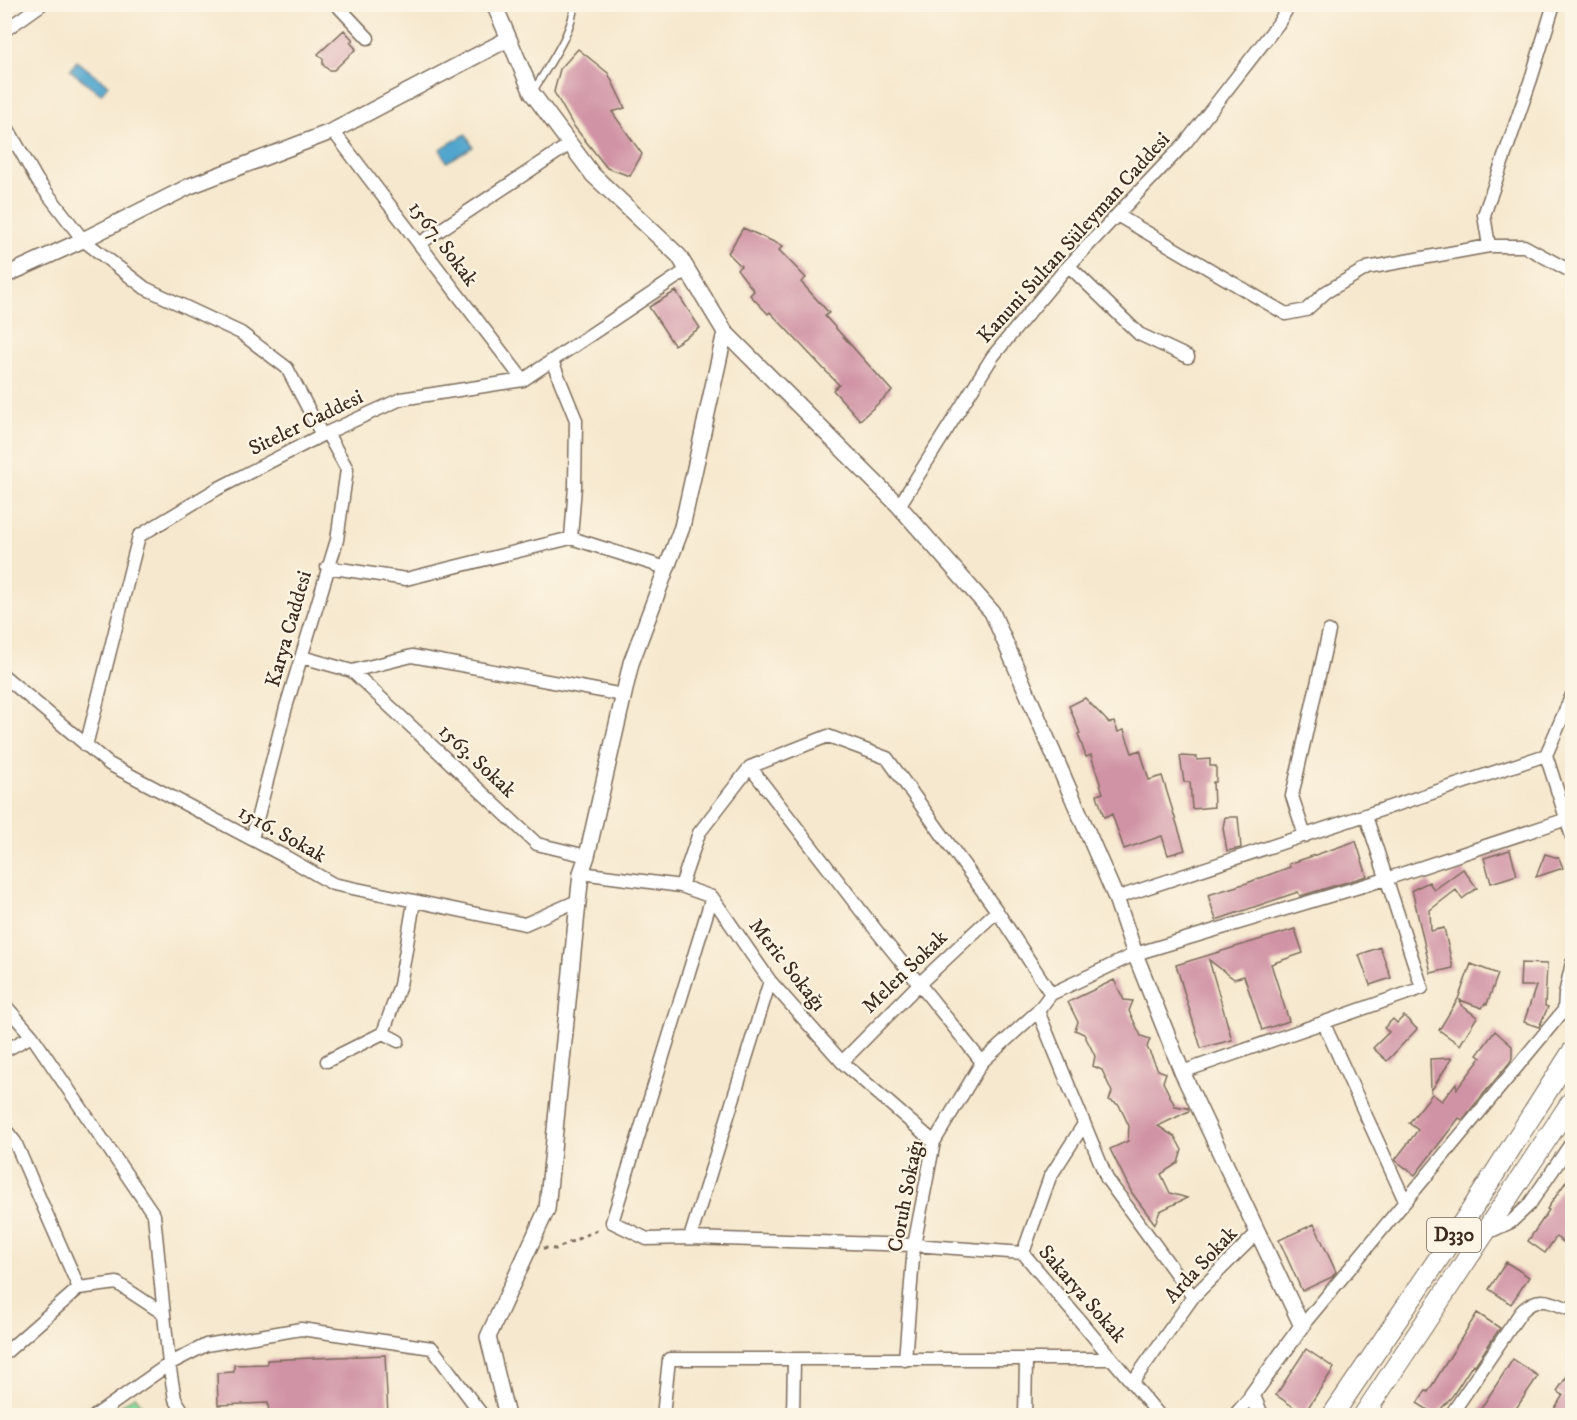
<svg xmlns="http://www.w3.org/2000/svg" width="1577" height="1420" viewBox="0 0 1577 1420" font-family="'IM FELL DW Pica',serif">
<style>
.grass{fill:#8ee1a2;stroke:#648660;stroke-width:1.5}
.water{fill:#51a6cd;stroke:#466876;stroke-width:1.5}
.building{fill:#d093a5}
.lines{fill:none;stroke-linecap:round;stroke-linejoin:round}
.service-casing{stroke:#7c6c5c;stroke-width:9}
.minor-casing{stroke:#7c6c5c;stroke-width:15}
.tertiary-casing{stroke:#7c6c5c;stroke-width:18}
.trunk-casing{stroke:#7c6c5c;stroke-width:22}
.path{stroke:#7c6c5c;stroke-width:3;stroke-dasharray:4.5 4.5;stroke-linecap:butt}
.service{stroke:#fff;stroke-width:6}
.minor{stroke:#fff;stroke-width:12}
.tertiary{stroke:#fff;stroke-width:15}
.trunk{stroke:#fff;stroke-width:20}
.labels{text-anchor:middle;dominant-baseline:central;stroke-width:4.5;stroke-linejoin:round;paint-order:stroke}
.shield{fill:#fcf5e5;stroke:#75675a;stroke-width:1.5}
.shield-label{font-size:20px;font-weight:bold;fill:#3b2a1e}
.street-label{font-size:21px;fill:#3b2a1e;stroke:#fcf5e5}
</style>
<rect width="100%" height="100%" fill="#fcf5e5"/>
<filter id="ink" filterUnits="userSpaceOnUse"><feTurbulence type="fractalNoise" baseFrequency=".0167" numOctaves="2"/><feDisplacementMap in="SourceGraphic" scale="12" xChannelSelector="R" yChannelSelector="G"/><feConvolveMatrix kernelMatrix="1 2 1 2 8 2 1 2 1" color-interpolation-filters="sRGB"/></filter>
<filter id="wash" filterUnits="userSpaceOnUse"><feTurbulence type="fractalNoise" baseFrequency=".008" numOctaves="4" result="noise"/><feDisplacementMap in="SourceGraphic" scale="24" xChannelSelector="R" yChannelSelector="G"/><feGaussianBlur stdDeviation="1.35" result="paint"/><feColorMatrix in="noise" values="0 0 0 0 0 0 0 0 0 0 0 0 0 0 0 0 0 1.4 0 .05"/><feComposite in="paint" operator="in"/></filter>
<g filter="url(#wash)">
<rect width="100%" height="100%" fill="#f6e8ce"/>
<path class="grass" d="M135 1396 149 1415H108Z"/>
<path class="water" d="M77 61 108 85 101 94 70 70Z
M466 134 473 147 447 162 440 149Z"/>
<g id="blocks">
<path class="building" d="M344 30 353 40 350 42 356 49 334 70H329L323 65V59L318 54Z
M578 49 608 73 625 108 612 112 642 154 630 176 607 168 573 125 554 92 560 69Z
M743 228 783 246 779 250 806 278 801 282 829 313 825 316 892 391 860 420 833 390 839 385 770 312 768 314 750 295 754 291 737 269 741 266 728 253Z
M676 291 700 328 674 345 649 307Z
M1085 698 1109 723 1114 722 1118 732 1124 730 1132 753 1140 750 1149 780 1162 776 1185 850 1168 855 1162 836 1124 849 1112 814 1104 817 1097 795 1103 793 1091 755 1086 757 1078 734 1080 733 1069 706Z
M1180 756 1197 757V760L1210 759V766H1216V782H1213L1214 807 1192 809 1190 782H1184Z
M1225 817H1238L1241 848 1227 851 1223 828Z
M1356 841 1367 876 1300 896 1298 892 1216 920 1208 895 1247 883 1290 867 1289 864Z
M1510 850 1517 875 1491 883 1484 858Z
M1545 854 1559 858 1563 868 1536 877Z
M1463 869 1477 888 1462 899 1456 890 1430 910 1431 931 1444 928 1453 968 1431 973 1412 890 1429 882 1434 890Z
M1295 929 1303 953 1271 964 1289 1021 1262 1030 1244 976 1234 979 1209 960 1232 1040 1201 1048 1176 965Z
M1380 947 1391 978 1370 985 1359 955Z
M1521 963 1547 964 1545 1006 1548 1007 1539 1027 1524 1022 1536 986H1520Z
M1471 964 1498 974 1487 1004 1485 1003 1482 1008 1460 1000 1461 1005 1477 1017 1460 1045 1439 1030 1458 999Z
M1114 980 1124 1000 1133 1001 1129 1011 1141 1036 1150 1039 1147 1047 1158 1070 1166 1073 1163 1082 1175 1106 1188 1108 1189 1111 1158 1126 1175 1137 1182 1150 1178 1163 1161 1174 1170 1193 1187 1198 1160 1211 1155 1224 1132 1193 1110 1149 1128 1141 1129 1126 1119 1105 1109 1100 1112 1092 1102 1070 1093 1066 1095 1056 1084 1034 1075 1030 1078 1022 1068 1002Z
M1404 1016 1417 1029 1387 1061 1373 1048 1389 1032 1384 1028 1393 1019 1397 1023Z
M1495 1031 1512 1046V1058L1510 1062 1462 1120 1459 1118 1415 1175 1395 1160 1418 1130 1409 1123 1432 1094 1442 1101 1456 1083 1457 1089 1481 1058 1477 1055Z
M1452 1058 1431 1091 1430 1059Z
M1572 1173V1248L1556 1237 1545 1253 1528 1241 1549 1210 1547 1209Z
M1314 1224 1336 1272 1332 1277 1302 1291 1279 1240Z
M1506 1262 1529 1277 1511 1304 1489 1289Z
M1477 1313 1500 1328 1475 1365 1473 1364 1453 1395 1436 1415 1417 1403 1426 1390 1428 1392Z
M1306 1349 1334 1368 1304 1414 1276 1395Z
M385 1355 388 1416H269L268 1403 218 1405 217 1373 234 1372V1365L267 1364V1360Z
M1513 1359 1538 1376 1511 1416H1476Z
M1572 1369V1416H1550L1563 1395 1557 1391Z"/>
</g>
</g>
<g filter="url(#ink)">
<use href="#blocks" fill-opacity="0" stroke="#7c6c5c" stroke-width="1.5"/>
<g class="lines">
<defs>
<path id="service" d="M534 90C547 67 574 31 574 4"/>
<path id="minor" d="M336 4 368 38
M4 31 42 4
M4 122 37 180 83 240 145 288 241 333 287 368 322 435
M333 131 523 380
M1117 215 1286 314 1306 310 1326 292 1367 268 1489 246H1524L1572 272
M419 244 570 144
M1489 246 1484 215 1531 79 1554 4
M1069 266 1139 334 1188 357
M546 365 552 361 576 420 575 486 571 538
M899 506 993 356 1062 273 1186 142 1278 24 1290 4
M327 567 406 579 571 538 666 568
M302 657 352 671 412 656 623 695
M352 671 537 844 587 856
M4 676 109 764 286 857 333 884 525 924 577 901
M1572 695 1546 755 1572 837
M86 746 139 536 217 489 322 435 401 399 523 380 687 270
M750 767 879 934 982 1062
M1305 836 1292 796 1329 631
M252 839 286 707 337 540 347 469 327 433
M581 873 681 886 712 897 770 981 842 1062 934 1142
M681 886 699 833 750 767 828 736 887 758 997 911 1051 994
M712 897 612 1222 647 1239 690 1238 914 1245 1023 1253 1160 1416
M1116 898 1546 755
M1565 994 1572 963
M4 1004 32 1036 154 1215 169 1364 175 1399 186 1416
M1038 1011 1107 1179 1193 1297
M1324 1024 1405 1201
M383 1033 398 1041
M4 1051 32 1036
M327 1061 383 1033 400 985 414 902
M842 1062 919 984 997 911
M1182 1072 1422 988 1366 816
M4 1128 15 1142 79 1288 117 1283 164 1314
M1487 1233 1511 1222 1529 1205 1572 1142
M690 1238 770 981
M1023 1253 1050 1177 1084 1124
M1302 1326 1564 1010 1565 994 1572 995
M4 1354 79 1288
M905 1360 914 1245 934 1142 982 1062 1038 1011 1051 994 1135 954 1386 879 1567 819
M1132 1383 1193 1297 1257 1233
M95 1416 169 1364 206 1345 301 1329 432 1348 483 1416
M663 1416 669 1359H1111
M793 1416 794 1360
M1025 1416 1026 1360
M1234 1416 1252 1395
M1450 1416 1521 1312C1539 1293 1552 1303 1572 1310"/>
<path id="tertiary" d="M494 4 532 93 593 175 679 256 725 332 899 506 992 612 1116 898 1135 954 1182 1072 1302 1326 1252 1395 1261 1416
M4 276 83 240 190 186 333 131 508 39
M507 1416 488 1337 547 1209 581 873 587 856 631 663 682 527 725 332"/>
<path id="trunk" d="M1332 1416 1472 1209 1572 1052
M1363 1416 1572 1101"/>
</defs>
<use href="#service" class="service-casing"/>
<use href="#minor" class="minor-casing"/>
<use href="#tertiary" class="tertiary-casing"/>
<use href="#trunk" class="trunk-casing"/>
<path class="path" d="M543 1248 556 1249 601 1228"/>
<use href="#service" class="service"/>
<use href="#minor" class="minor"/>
<use href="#tertiary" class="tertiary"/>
<use href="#trunk" class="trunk"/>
</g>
</g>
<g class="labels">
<rect class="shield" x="1427" y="1218" width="54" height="34" rx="4.5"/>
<g class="shield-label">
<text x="1454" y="1235">D330</text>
</g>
<g class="street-label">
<text transform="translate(1074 238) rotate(-48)">Kanuni Sultan Süleyman Caddesi</text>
<text transform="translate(443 244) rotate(53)">1567. Sokak</text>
<text transform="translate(306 423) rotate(-26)">Siteler Caddesi</text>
<text transform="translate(289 629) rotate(-74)">Karya Caddesi</text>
<text transform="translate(477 761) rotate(43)">1563. Sokak</text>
<text transform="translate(282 834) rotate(29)">1516. Sokak</text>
<text transform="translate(787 965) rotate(52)">Meric Sokağı</text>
<text transform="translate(905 972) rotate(-44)">Melen Sokak</text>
<text transform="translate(906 1196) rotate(-79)">Coruh Sokağı</text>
<text transform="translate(1201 1265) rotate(-47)">Arda Sokak</text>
<text transform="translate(1082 1294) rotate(49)">Sakarya Sokak</text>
</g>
</g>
<rect width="1577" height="1420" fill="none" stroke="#fcf5e5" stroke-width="24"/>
</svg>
